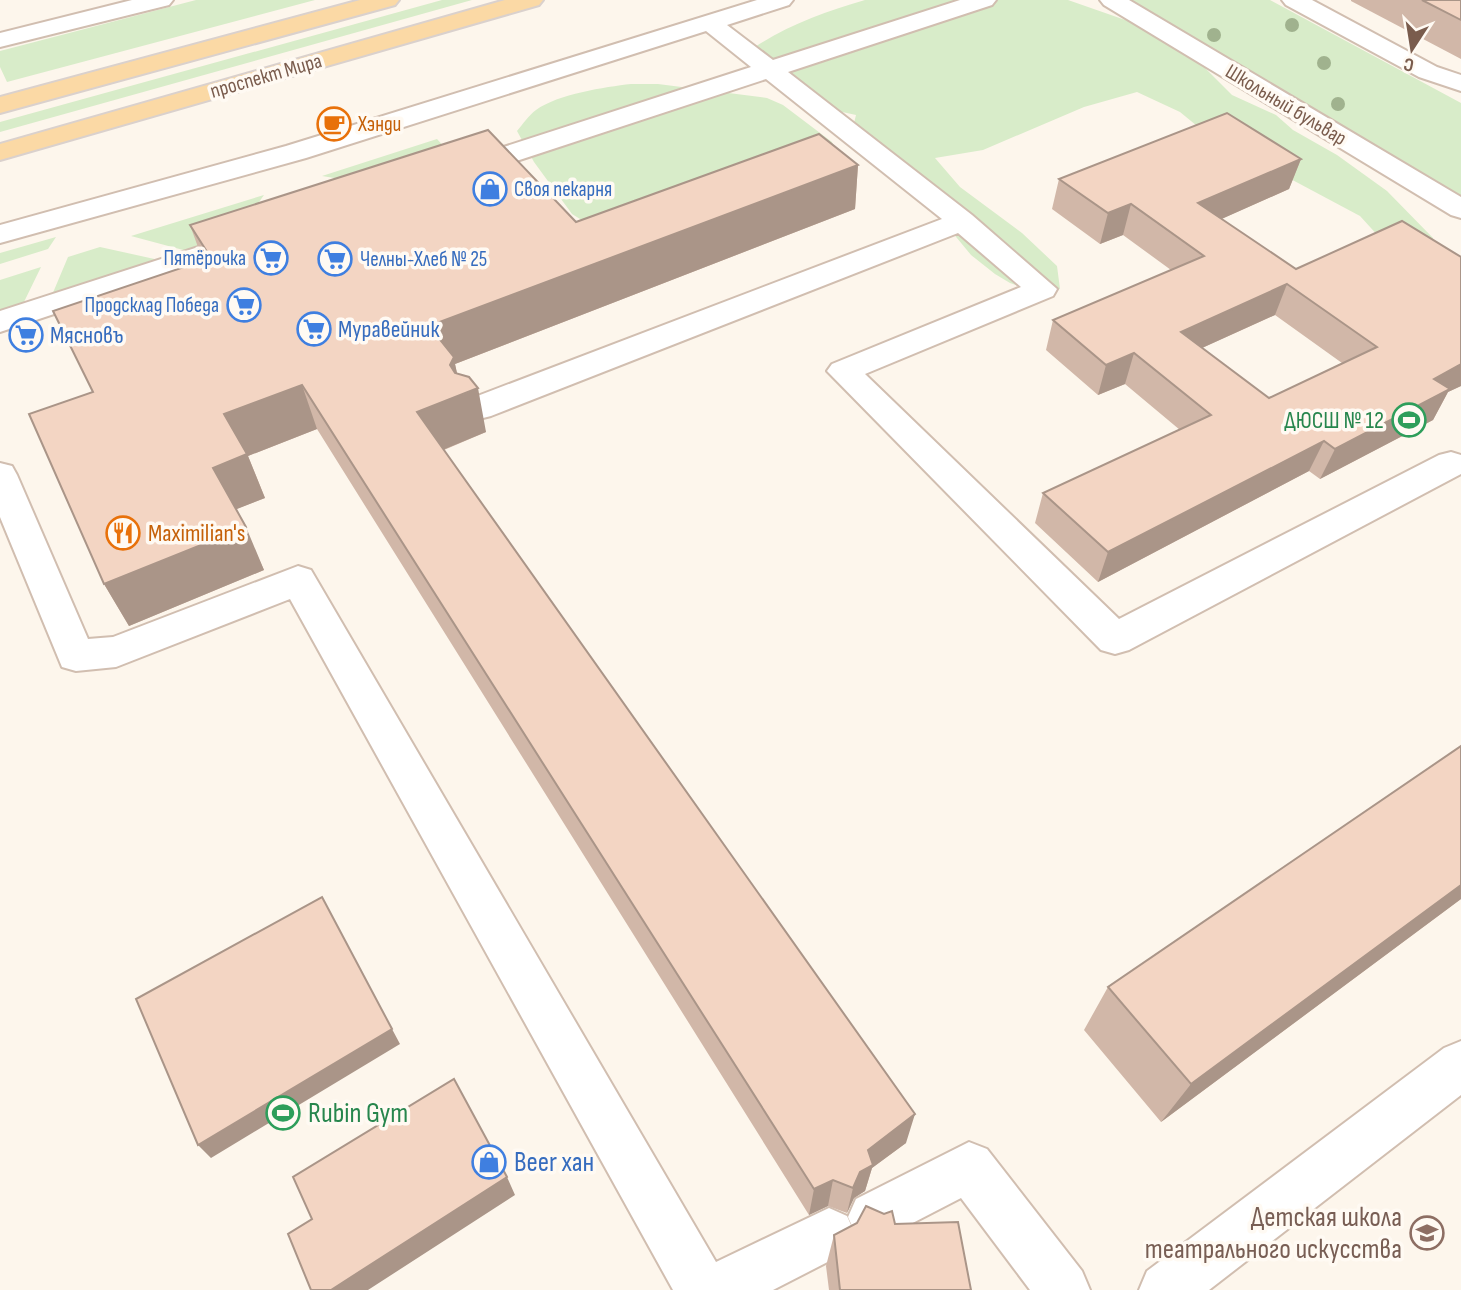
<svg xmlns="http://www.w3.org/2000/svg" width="1461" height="1290" viewBox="0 0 1461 1290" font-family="'Sofia Sans Condensed',sans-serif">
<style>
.green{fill:#d8ecc9}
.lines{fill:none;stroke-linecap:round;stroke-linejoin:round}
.minor-casing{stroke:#d1beb0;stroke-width:4}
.major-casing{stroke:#dad1cd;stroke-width:4}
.minor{fill:#fff;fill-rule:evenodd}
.major{fill:#fbd9a5;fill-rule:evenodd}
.tree{fill:#a0b28e}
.wall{fill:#d1b7a8;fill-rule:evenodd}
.shaded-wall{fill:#aa9588}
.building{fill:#f3d5c3;stroke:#aa9588;stroke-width:2;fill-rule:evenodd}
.labels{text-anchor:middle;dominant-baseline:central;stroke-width:7;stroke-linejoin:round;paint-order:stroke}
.far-street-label{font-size:21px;fill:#7a5c4d;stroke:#fffaf3}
.far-food-label{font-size:21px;fill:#c56008;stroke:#fffaf3;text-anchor:start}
.far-shop-label{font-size:21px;fill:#366cbe;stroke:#fffaf3;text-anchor:start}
.shop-label{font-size:24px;fill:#366cbe;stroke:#fffaf3;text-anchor:start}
.leisure-label{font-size:24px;fill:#27864d;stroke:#fffaf3;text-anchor:end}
.food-label{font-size:24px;fill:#c56008;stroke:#fffaf3;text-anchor:start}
.near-leisure-label{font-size:28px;fill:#27864d;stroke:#fffaf3;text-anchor:start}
.near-shop-label{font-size:28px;fill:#366cbe;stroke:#fffaf3;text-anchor:start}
.near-education-label{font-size:28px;fill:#785e54;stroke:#fffaf3;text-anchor:end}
</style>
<rect width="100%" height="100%" fill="#fdf6ec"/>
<path class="green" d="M196 0H315L7 82 0 67V51Z
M442 0H472L0 132V122Z
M865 0H1068L1131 22 1203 66 1232 95 1276 115 1293 130 1337 155 1387 191 1433 238 1436 255 1391 250 1360 216 1208 135 1180 112 1137 92 1084 107 983 150 935 158 960 187 1022 233 1057 266 1060 289 1040 293 1010 283 995 274 971 255 933 209 851 135 856 115 815 106 784 95 755 47C788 25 827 11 865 0Z
M1131 0H1270L1461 103V196Z
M631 84H658L767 98 783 105 832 142 840 164 593 227 572 214 534 162 517 131C523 124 529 115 536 110 558 94 605 87 631 84Z
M437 139 457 161 383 186 322 176Z
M264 195 234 237 187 251 131 236Z
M56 237 48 249 0 264V253Z
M100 247 159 260 52 295 68 257Z
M41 267 23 304 0 311V280Z"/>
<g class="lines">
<defs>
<path id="minor" d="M132 0H173L169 5 0 47V33Z
M757 0H793L789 5 727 25 773 60 960 0H996L992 5 788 72 972 215 1057 289 1053 296 865 374 1119 619 1439 455 1451 452 1461 455V474L1129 650 1115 654 1101 650 827 371 832 364 1021 287 958 233 491 416 479 419 467 416 462 408 467 400 942 219 766 79 471 176 461 178 451 176 447 170 451 164 751 67 706 31 306 158 0 243V225L286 146Z
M1100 0H1129L1461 197V218L1451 215 1104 5Z
M1282 0H1312L1437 67 1461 75V91L1419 77 1286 5Z
M251 230 261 233 266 239 261 245 0 332V311Z
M0 463 12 466 17 475 88 639 113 637 298 566 311 570 716 1262 829 1208 847 1216 855 1234 847 1252 773 1290H673L290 599 116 667 76 671 62 667 0 517Z
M1461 1041V1095L1209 1290H1139L1147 1271 1444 1048Z
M969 1142 987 1149 1082 1271 1090 1290H1030L961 1198 874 1243 856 1235 848 1217 856 1199Z"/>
<path id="major" d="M360 0H399L395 5 0 113V97Z
M505 0H543L539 5 0 160V144Z"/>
</defs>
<use href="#minor" class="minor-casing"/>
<use href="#major" class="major-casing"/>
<use href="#minor" class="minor"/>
<use href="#major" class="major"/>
</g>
<g class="tree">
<circle cx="1292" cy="25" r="7"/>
<circle cx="1214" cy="35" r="7"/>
<circle cx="1324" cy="63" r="7"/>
<circle cx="1338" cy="104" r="7"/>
</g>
<path class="wall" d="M1351 0H1461V59L1351 1Z
M1301 159 1289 189 1221 219 1296 269 1461 257V386L1448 392 1433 420 1320 479 1309 471 1098 582 1035 523 1043 493 1180 430 1125 384 1098 395 1046 350 1053 320 1171 270 1123 235 1100 244 1052 209 1059 179ZM1275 315 1342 363 1269 398 1202 348Z
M858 165 855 209 455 364 457 374 486 432 444 450 906 1143 872 1168 865 1191 854 1198 847 1213 828 1206 809 1215 317 429 248 456 265 498 236 509 264 570 129 626 104 584 203 261 190 225 576 222Z
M1461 746V899L1161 1122 1084 1030 1108 987Z
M895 1224 971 1290H829L826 1266 834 1235Z"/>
<path class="shaded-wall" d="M1301 159 1289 189 1188 234 1198 203Z
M858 165 855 209 455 364 462 395 478 388 486 432 428 456 417 412 429 326Z
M1131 204 1123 235 1100 244 1108 213Z
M1287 284 1275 315 1171 362 1181 332Z
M1134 353 1125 384 1098 395 1106 365Z
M1461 364V386L1448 392 1433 420 1320 479 1335 449 1434 379Z
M302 385 317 429 248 456 265 498 232 511 213 468 224 414Z
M1324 441 1309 471 1098 582 1108 552Z
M246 527 264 570 129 626 104 584Z
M1461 885V899L1161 1122 1191 1084Z
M392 1029 400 1044 211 1158 198 1145Z
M915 1114 906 1143 872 1168 865 1191 854 1198 847 1213 853 1188 868 1150Z
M507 1177 515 1195 368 1290H331Z
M833 1180 828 1206 809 1215 814 1189Z"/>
<path class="building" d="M1422 0H1461V20Z
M1227 113 1301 159 1198 203 1296 269 1402 221 1461 257V364L1434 379 1450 389 1335 449 1324 441 1108 552 1043 493 1211 415 1134 353 1106 365 1053 320 1204 256 1131 204 1108 213 1059 179ZM1287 284 1377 347 1269 398 1181 332Z
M488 130 576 222 819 134 858 165 429 326 454 357 450 365 455 373 469 377 478 388 417 412 915 1114 868 1150 873 1165 860 1172 853 1188 833 1180 814 1189 302 385 224 414 247 454 213 468 246 527 104 584 29 414 93 392 53 311 211 258 190 225Z
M1461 746V885L1191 1084 1108 987Z
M322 897 392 1029 198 1145 136 999Z
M454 1079 507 1177 331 1290H311L288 1234 312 1219 293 1177Z
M866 1206 884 1214 892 1211 895 1224 958 1222 971 1290H840L834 1235 857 1223Z"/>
<defs>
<symbol id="cafe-ring" viewBox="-11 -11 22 22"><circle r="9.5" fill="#fffaf3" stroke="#e8710a" stroke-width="1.5"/><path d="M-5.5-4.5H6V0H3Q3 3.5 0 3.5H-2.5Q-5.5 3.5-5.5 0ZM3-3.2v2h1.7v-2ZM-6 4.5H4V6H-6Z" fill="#e8710a"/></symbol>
<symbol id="shop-ring" viewBox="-11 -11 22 22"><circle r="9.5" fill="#fffaf3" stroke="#3f7fe0" stroke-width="1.5"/><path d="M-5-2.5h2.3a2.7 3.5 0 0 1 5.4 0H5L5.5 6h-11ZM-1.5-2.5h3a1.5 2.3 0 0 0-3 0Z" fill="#3f7fe0"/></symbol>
<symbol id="supermarket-ring" viewBox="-11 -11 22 22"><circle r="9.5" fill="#fffaf3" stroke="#3f7fe0" stroke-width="1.5"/><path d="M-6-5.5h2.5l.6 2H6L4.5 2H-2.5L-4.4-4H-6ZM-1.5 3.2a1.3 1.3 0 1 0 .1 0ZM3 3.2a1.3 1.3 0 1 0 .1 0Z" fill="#3f7fe0"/></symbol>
<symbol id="stadium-ring" viewBox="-11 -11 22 22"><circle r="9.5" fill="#fffaf3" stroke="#2e9e5b" stroke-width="1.5"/><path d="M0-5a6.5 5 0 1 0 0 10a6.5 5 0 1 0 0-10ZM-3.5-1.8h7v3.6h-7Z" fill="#2e9e5b"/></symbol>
<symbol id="restaurant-ring" viewBox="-11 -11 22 22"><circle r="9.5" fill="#fffaf3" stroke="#e8710a" stroke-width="1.5"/><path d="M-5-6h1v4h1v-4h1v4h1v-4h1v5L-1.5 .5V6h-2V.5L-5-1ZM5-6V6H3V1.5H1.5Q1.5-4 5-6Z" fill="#e8710a"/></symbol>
<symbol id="school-ring" viewBox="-11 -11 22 22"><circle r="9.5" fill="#fffaf3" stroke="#8d6e63" stroke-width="1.5"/><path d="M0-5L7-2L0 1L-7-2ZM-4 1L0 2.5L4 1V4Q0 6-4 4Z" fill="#8d6e63"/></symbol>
</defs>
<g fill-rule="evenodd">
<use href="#cafe-ring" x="315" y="105" width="38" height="38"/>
<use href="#shop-ring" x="471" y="170" width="38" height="38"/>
<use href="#supermarket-ring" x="252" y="239" width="38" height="38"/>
<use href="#supermarket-ring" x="316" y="240" width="38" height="38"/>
<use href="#supermarket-ring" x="225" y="286" width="38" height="38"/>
<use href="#supermarket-ring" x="295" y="310" width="38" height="38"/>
<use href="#supermarket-ring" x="7" y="316" width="38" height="38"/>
<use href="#stadium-ring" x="1390" y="401" width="38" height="38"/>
<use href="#restaurant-ring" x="104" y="514" width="38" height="38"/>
<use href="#stadium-ring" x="264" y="1094" width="38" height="38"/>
<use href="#shop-ring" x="470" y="1143" width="38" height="38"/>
<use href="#school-ring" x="1408" y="1214" width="38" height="38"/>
</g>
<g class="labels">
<g class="far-street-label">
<text transform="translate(266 76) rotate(-16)">проспект Мира</text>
<text transform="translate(1286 105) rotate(31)">Школьный бульвар</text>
</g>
<g class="far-food-label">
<text x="358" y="124">Хэнди</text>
</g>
<g class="far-shop-label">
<text x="514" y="189">Своя пекарня</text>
<text x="246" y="258" text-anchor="end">Пятёрочка</text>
<text x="360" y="259">Челны-Хлеб № 25</text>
<text x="219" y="305" text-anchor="end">Продсклад Победа</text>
</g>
<g class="shop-label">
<text x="338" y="329">Муравейник</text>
<text x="50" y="335">Мясновъ</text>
</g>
<g class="leisure-label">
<text x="1384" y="420">ДЮСШ № 12</text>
</g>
<g class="food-label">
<text x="148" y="533">Maximilian's</text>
</g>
<g class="near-leisure-label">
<text x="308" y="1113">Rubin Gym</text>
</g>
<g class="near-shop-label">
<text x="514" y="1162">Beer хан</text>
</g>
<g class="near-education-label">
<text x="1402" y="1217">Детская школа<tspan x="1402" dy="32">театрального искусства</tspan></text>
</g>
</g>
<g transform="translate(1412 49) rotate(192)" stroke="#fffaf3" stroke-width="5" paint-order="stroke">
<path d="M0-5L12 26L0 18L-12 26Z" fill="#7a5c4d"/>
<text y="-10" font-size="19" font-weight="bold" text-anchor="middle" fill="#7a5c4d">С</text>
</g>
</svg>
